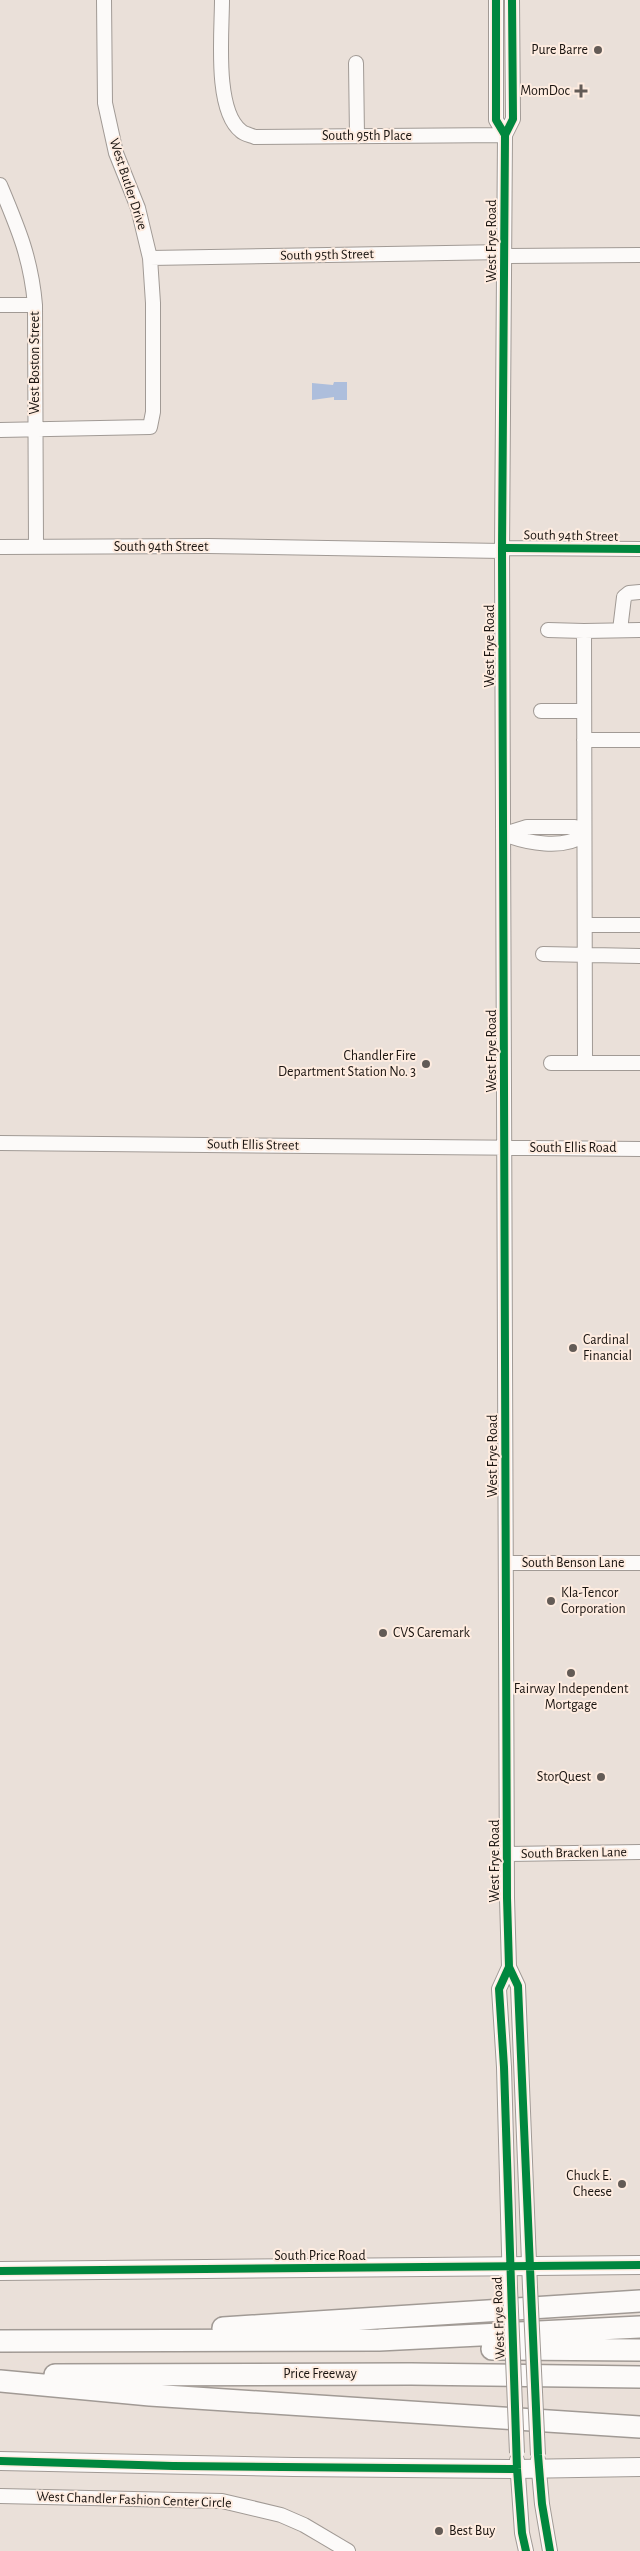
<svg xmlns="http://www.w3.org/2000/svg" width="640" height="2551" viewBox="0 0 640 2551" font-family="'Alegreya Sans',sans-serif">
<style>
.water{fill:#adbedc}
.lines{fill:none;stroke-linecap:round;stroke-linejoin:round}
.minor-casing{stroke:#a19a95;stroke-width:16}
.major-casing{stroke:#a19a95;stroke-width:20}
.highway-casing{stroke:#a19a95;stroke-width:24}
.minor{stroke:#fcfaf9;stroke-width:14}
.major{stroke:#fcfaf9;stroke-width:18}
.highway{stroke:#fcfaf9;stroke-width:21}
.minor-bridge-casing{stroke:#a19a95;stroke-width:16;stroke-linecap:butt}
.minor-bridge{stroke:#fcfaf9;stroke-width:14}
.cycleway-casing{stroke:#feece0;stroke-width:11}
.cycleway{stroke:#00873e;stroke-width:8}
.poi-dot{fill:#635b56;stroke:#feece0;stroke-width:2}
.labels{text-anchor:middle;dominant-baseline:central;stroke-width:4;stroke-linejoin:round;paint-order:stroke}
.poi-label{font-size:14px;fill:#1a1410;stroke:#feece0;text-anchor:end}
.street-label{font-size:14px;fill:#1a1410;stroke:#feece0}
</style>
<rect width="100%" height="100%" fill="#eae0d9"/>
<path class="water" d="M334 382H347V400H334V397L312 400V383L333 385Z"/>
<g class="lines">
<defs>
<path id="minor" d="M222 0C222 32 214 110 241 131 244 134 250 135 255 137L505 135
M496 0V120L505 135
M512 0 513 119 505 135 502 551 507 1898 509 1967 518 1986 530 2287
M356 63 357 136
M0 185C18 228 31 258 35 305L36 546
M505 256 640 255
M150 258 505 252
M0 305H35
M0 430 150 427 153 412V303L150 258 138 208 116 153 105 103 104 0
M0 547 208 546 502 551
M502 548 640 549
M548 630 584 631
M620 630 624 597 629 593 640 592
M541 711H584
M584 740H640
M527 827H575L584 835C563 850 527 843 504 834Z
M585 925H640
M543 954 640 956
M551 1063H640
M585 1063 584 631 640 630
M0 1143 640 1149
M506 1563H640
M507 1854 640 1852
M509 1967 499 1989 504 2067 510 2288
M517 2460 522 2533 526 2551
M538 2460 542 2504 550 2551
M0 2496 222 2501 281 2515 304 2525 348 2551"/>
<path id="major" d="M0 2271 640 2265
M0 2461 294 2467 517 2469 640 2467"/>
<path id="highway" d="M223 2328 640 2301
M0 2341 379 2340 640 2327
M492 2349 640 2350
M55 2375 411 2374 640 2377
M0 2381 150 2395 640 2427"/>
</defs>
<use href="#minor" class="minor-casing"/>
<use href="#major" class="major-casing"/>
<use href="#highway" class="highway-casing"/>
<use href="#minor" class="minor"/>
<use href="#major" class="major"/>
<use href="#highway" class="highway"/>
<defs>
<path id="minor-bridge" d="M530 2287 538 2455
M510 2288 517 2453"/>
</defs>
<use href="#minor-bridge" class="minor-bridge-casing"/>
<use href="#minor-bridge" class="minor-bridge"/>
<defs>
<path id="cycleway" d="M496 0V120L505 135
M512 0 513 119 505 135 502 551 507 1898 509 1967 518 1986 538 2455 542 2504 550 2551
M502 548 640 549
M509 1967 499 1989 504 2067 517 2469 522 2533 526 2551
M0 2271 640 2265
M0 2461 173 2466 517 2469"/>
</defs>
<use href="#cycleway" class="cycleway-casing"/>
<use href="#cycleway" class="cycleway"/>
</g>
<g class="poi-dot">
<circle cx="598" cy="50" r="5"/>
<path d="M578.5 83.5h5v5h5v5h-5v5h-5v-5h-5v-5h5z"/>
<circle cx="426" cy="1064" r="5"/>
<circle cx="573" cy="1348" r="5"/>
<circle cx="551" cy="1601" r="5"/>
<circle cx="383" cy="1633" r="5"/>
<circle cx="571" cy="1673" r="5"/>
<circle cx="601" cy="1777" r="5"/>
<circle cx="622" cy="2184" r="5"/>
<circle cx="439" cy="2531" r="5"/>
</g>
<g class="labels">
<g class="poi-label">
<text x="588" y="50">Pure Barre</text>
<text x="570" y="91">MomDoc</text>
<text x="416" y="1056">Chandler Fire<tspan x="416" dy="16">Department Station No. 3</tspan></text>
<text x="583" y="1340" text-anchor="start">Cardinal<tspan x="583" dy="16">Financial</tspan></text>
<text x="561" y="1593" text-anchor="start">Kla-Tencor<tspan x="561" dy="16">Corporation</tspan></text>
<text x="393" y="1633" text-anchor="start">CVS Caremark</text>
<text x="571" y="1689" text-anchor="middle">Fairway Independent<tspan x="571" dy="16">Mortgage</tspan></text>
<text x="591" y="1777">StorQuest</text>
<text x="612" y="2176">Chuck E.<tspan x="612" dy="16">Cheese</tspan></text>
<text x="449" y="2531" text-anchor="start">Best Buy</text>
</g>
<g class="street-label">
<text x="367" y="136">South 95th Place</text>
<text transform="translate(128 184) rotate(72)">West Butler Drive</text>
<text transform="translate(492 241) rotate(-90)">West Frye Road</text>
<text transform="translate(327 255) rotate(-1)">South 95th Street</text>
<text transform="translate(35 363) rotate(-90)">West Boston Street</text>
<text transform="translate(571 536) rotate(1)">South 94th Street</text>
<text x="161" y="547">South 94th Street</text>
<text transform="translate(490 646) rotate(-90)">West Frye Road</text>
<text transform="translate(492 1051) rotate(-90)">West Frye Road</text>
<text transform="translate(253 1145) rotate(1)">South Ellis Street</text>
<text x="573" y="1148">South Ellis Road</text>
<text transform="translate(493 1456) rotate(-90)">West Frye Road</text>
<text x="573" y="1563">South Benson Lane</text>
<text transform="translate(574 1853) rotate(-1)">South Bracken Lane</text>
<text transform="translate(495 1861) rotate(-90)">West Frye Road</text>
<text x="320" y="2256">South Price Road</text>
<text transform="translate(499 2318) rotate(-92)">West Frye Road</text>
<text x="320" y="2374">Price Freeway</text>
<text transform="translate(134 2500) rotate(2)">West Chandler Fashion Center Circle</text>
</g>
</g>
</svg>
